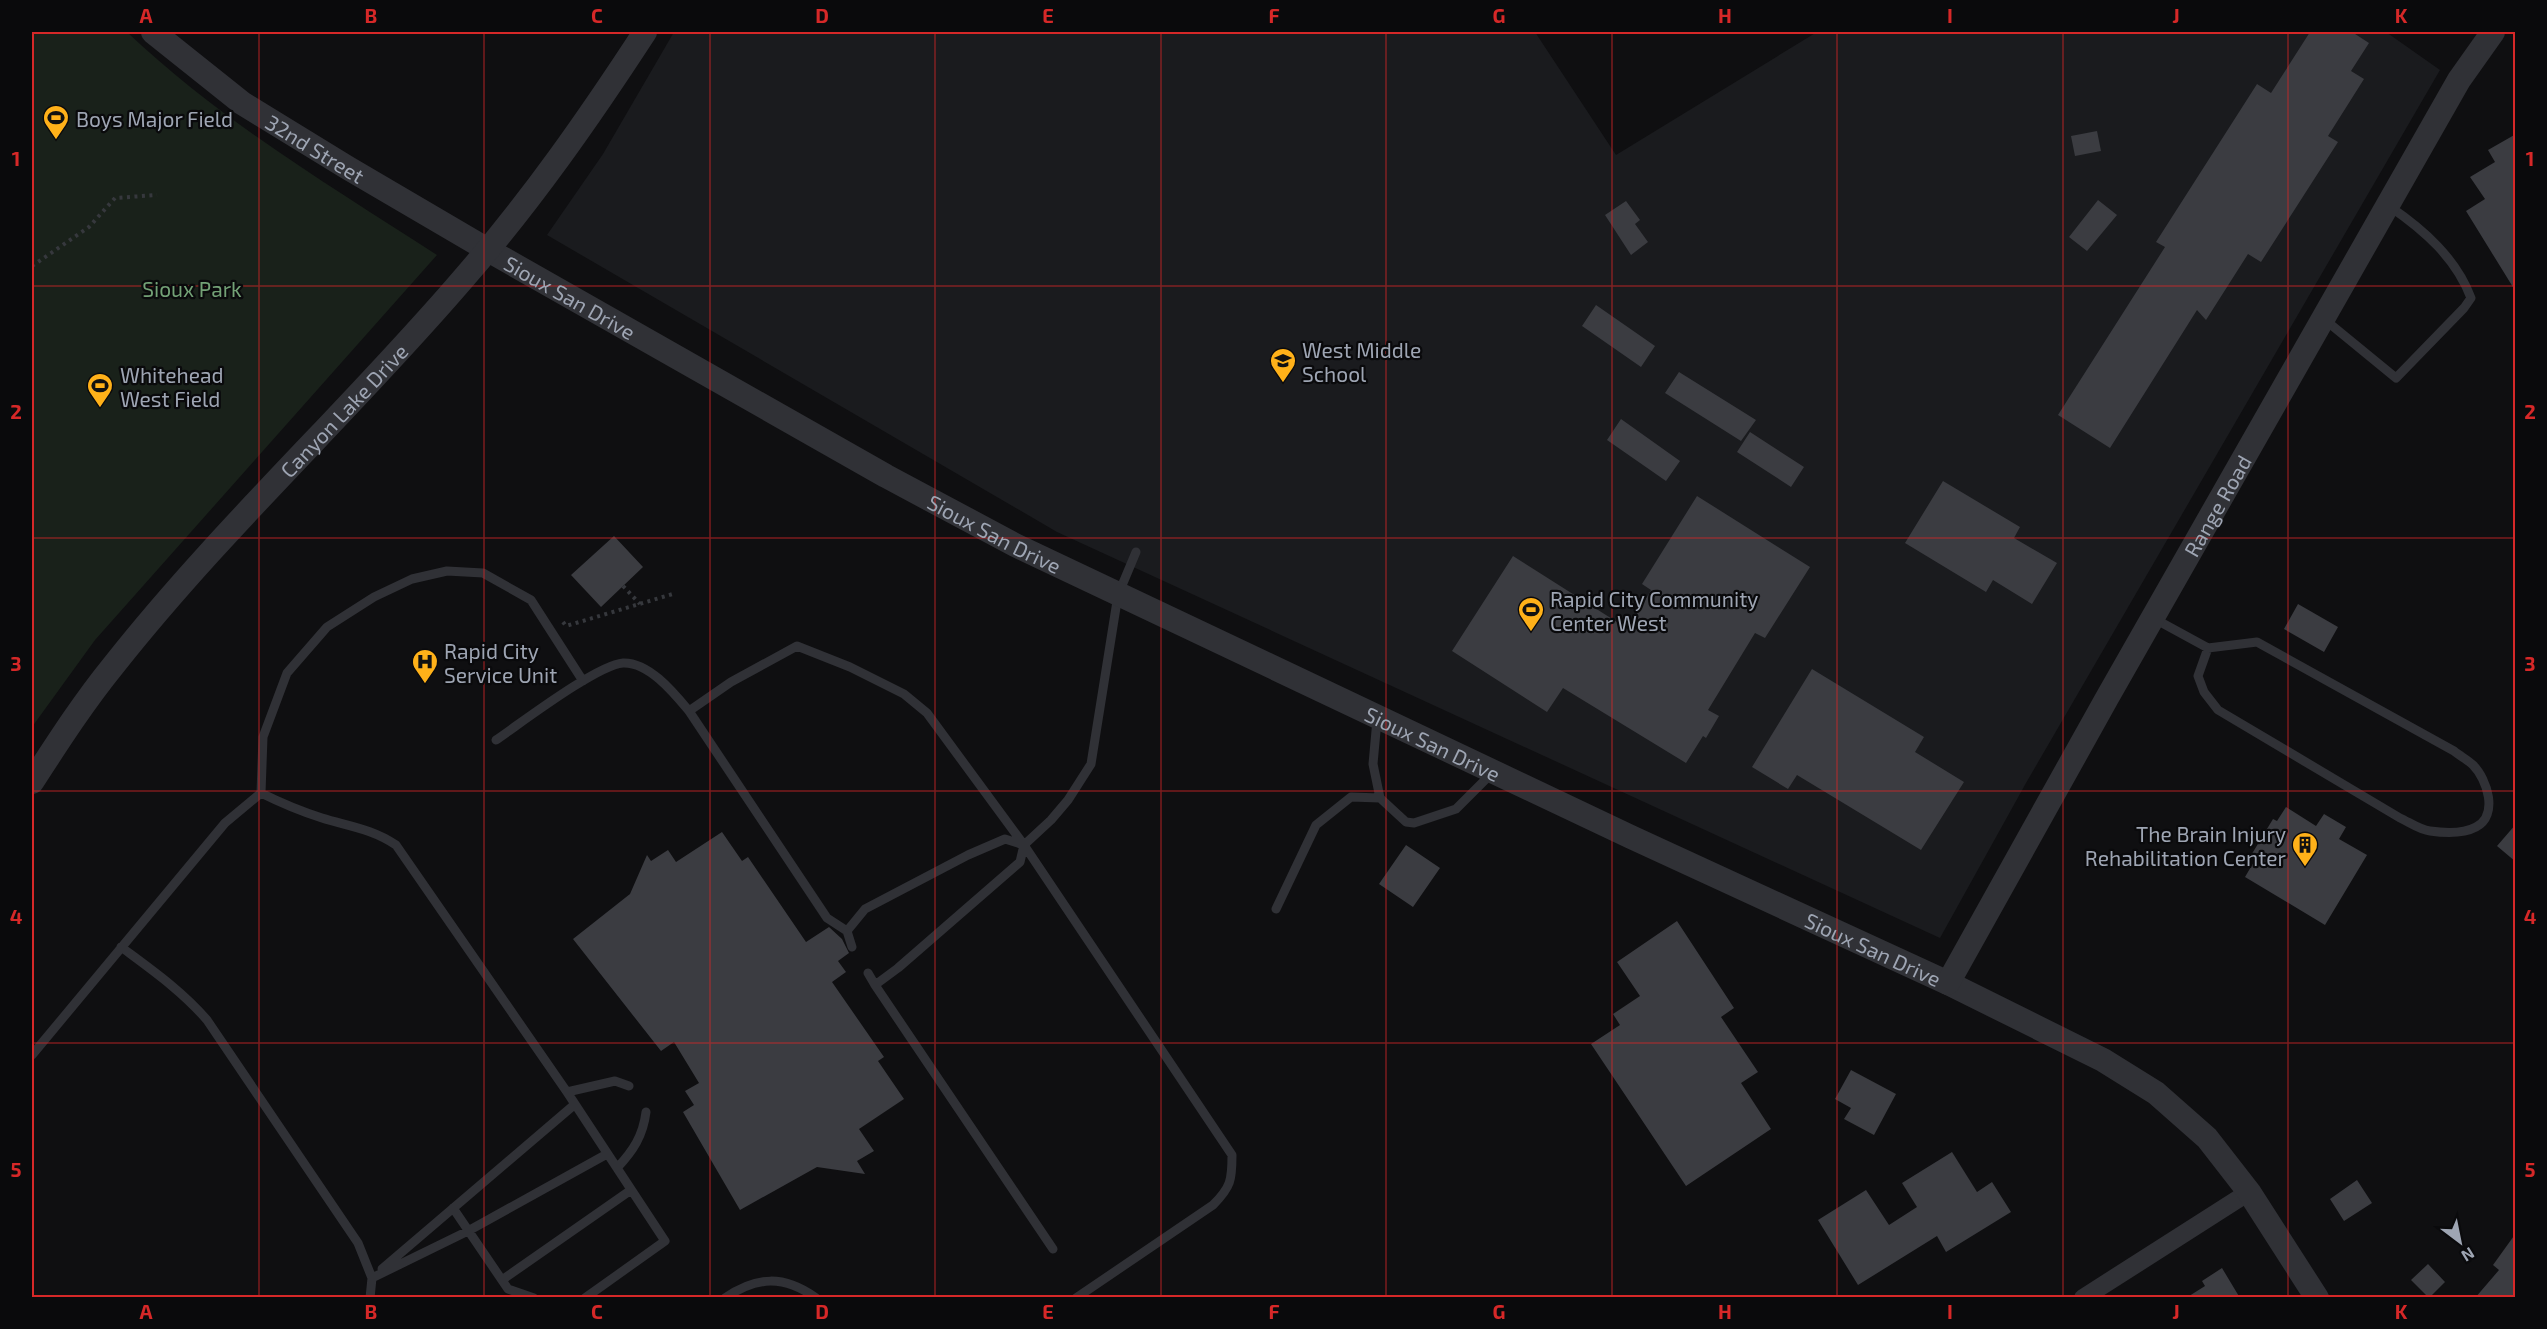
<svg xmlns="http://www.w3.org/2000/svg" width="2547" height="1329" viewBox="0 0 2547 1329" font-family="'Exo 2',sans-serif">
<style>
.built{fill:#1a1b1e}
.green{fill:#19211a}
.building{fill:#3b3c41}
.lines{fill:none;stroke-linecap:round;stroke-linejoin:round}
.path{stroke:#36383d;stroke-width:4;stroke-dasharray:3 4.5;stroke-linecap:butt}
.service{stroke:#303136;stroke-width:9}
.minor{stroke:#303136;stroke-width:18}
.tertiary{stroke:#303136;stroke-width:24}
.grid{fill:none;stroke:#d62828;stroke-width:1.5;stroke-opacity:0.55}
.labels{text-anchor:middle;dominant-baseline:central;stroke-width:4.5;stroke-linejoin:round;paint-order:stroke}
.poi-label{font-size:21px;fill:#9ea5b3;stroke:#0a0a0c;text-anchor:start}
.street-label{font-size:21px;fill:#9ea5b3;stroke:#0a0a0c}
.park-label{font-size:21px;fill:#73a176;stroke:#0a0a0c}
.neatline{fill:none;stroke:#d62828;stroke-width:2}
.grid-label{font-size:20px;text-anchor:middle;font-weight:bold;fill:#d62828}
</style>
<rect width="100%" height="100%" fill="#0f0f11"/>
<path class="built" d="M674 32H1535L1616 155 1817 32H2386L2440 70 2026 783 1940 938 1057 532 547 235 603 154Z"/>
<path class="green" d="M32 32H127C221 121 329 185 437 255L95 640 32 727Z"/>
<path class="building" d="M2310 32H2352L2369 43 2351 71 2364 79 2328 136 2338 142 2261 262 2248 254 2206 320 2197 310 2110 448 2058 415 2165 247 2156 242 2257 84 2271 93Z
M2097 131 2101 151 2075 156 2071 136Z
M2516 134V292L2466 211 2485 199 2470 177 2495 162 2488 150Z
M2098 200 2117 215 2087 251 2069 237Z
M1626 201 1640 220 1635 224 1648 242 1631 255 1605 215Z
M1596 305 1655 346 1641 367 1582 326Z
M1679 372 1756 420 1741 441 1665 393Z
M1621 419 1680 461 1666 481 1607 440Z
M1750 432 1804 467 1791 487 1737 452Z
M1943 481 2020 527 2014 538 2057 563 2032 604 1993 580 1986 592 1905 543Z
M1697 496 1810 567 1765 638 1755 633 1708 710 1719 716 1706 738 1703 736 1686 763 1563 688 1547 712 1452 651 1513 556 1628 629 1651 590 1642 584Z
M614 536 643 567 601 607 571 575Z
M2298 604 2338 627 2324 652 2284 629Z
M1812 669 1924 737 1915 752 1964 782 1921 850 1797 775 1788 789 1752 767Z
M2286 807 2316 826 2324 814 2346 827 2339 839 2367 855 2325 925 2245 877 2255 860 2250 857 2273 819 2277 821Z
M2516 824V862L2497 846Z
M722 832 742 861 748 857 806 942 829 927 842 939 849 953 838 961 846 972 832 982 884 1057 878 1061 904 1099 859 1129 874 1151 857 1161 865 1174 817 1167 740 1210 683 1112 694 1105 685 1091 699 1083 674 1042 661 1051 573 939 630 894 647 855 651 861 668 850 676 862Z
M1406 845 1440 868 1413 907 1379 884Z
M1677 921 1734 1008 1721 1017 1758 1072 1741 1083 1771 1129 1686 1186 1591 1044 1620 1025 1613 1014 1640 996 1617 962Z
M1851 1070 1896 1094 1874 1135 1844 1119 1851 1108 1835 1099Z
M1952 1152 1977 1192 1992 1182 2011 1212 1946 1252 1937 1236 1858 1285 1818 1220 1866 1190 1889 1225 1917 1207 1902 1183Z
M2357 1180 2372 1203 2344 1221 2330 1199Z
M2516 1233V1298H2475L2499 1270 2493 1265Z
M2428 1264 2445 1282 2429 1298 2411 1280Z
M2222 1268 2240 1298H2186L2205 1286 2202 1281Z"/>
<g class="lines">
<path class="path" d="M32 266 89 227 115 198 157 195
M623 586 640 604
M563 622 566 626 676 593"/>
<path class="service" d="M2324 319 2396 378 2464 308 2471 298C2456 258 2424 230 2389 206
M2153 618 2208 648 2257 642 2454 751C2460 756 2468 760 2473 765 2487 779 2499 815 2476 827 2463 834 2444 833 2430 831 2420 830 2409 822 2400 818L2218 710 2204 692 2198 676 2208 648
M689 711 827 918 847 931
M1377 720 1373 764 1380 798 1406 822 1414 823 1456 809 1491 774
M496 740C521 723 597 665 623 663 649 662 674 693 689 711L731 682 797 646 850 667 904 694 927 713 1024 845
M261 793C281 803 300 811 322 818 348 826 373 829 396 845L567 1092 665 1241 585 1298
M1276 909 1316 825 1351 797 1380 798
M121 947C152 970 182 991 207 1020L358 1243 372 1278 370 1298
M852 947 847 931 865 909 968 855 1005 839 1024 845 1020 862 898 968 875 985 868 973
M875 985 1053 1249
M32 1055 225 823 261 793 263 737 287 673 327 627 374 597 412 579 447 571 483 573 531 600 583 681
M567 1092 615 1081 629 1086
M617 1168C633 1151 643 1136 646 1112
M453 1208 508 1289 534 1298
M382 1269 574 1105
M372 1278 468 1231 607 1154
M502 1280 631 1190
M725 1298C757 1276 784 1275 816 1298
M1076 1298 1213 1205C1231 1187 1232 1180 1232 1155L1024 845 1051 820 1068 800 1091 764 1118 595 1136 552"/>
<path class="minor" d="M2083 1298 2249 1192"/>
<g class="tertiary">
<path id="s1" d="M153 32 242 103 348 168 488 250 886 476 1015 545 1631 837 1948 983 2103 1060 2156 1093 2207 1138 2249 1192 2317 1298"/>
<path id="s2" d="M32 782C58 742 83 703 113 666 221 529 350 411 463 279 531 201 589 118 645 32"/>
<path id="s3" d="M1948 983 2107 698 2459 80 2493 32"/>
</g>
</g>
<path class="grid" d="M259 32V1298M484 32V1298M710 32V1298M935 32V1298M1161 32V1298M1386 32V1298M1612 32V1298M1837 32V1298M2063 32V1298M2288 32V1298M32 286H2516M32 538H2516M32 791H2516M32 1043H2516"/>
<defs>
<symbol id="stadium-pin" viewBox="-11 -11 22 30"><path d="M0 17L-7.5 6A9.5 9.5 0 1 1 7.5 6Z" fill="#ffb119" stroke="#0a0a0c"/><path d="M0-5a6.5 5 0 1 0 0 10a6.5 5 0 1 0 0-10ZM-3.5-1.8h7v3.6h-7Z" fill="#111"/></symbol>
<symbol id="school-pin" viewBox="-11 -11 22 30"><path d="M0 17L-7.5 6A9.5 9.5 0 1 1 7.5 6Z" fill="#ffb119" stroke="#0a0a0c"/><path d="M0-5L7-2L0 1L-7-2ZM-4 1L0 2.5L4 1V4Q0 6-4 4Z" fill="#111"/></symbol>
<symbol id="hospital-pin" viewBox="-11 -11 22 30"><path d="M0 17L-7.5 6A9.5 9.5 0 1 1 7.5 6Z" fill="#ffb119" stroke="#0a0a0c"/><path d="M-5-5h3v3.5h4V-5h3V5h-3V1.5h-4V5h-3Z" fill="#111"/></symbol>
<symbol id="building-pin" viewBox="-11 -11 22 30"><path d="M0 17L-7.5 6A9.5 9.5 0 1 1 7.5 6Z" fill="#ffb119" stroke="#0a0a0c"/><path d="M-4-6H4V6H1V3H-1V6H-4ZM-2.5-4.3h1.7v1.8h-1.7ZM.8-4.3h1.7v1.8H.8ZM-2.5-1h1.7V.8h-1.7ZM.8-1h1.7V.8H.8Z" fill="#111"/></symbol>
</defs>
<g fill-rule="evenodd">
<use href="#stadium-pin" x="41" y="103" width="30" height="40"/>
<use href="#school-pin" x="1268" y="346" width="30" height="40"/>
<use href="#stadium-pin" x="85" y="371" width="30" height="40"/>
<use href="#stadium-pin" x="1516" y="595" width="30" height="40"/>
<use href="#hospital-pin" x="410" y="647" width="30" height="40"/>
<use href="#building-pin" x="2290" y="830" width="30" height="40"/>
</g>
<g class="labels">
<g class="poi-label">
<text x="76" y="118">Boys Major Field</text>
<text x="1302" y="349">West Middle<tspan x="1302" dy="24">School</tspan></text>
<text x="120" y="374">Whitehead<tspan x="120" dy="24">West Field</tspan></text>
<text x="1550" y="598">Rapid City Community<tspan x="1550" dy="24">Center West</tspan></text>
<text x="444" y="650">Rapid City<tspan x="444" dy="24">Service Unit</tspan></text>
<text x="2286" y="833" text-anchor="end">The Brain Injury<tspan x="2286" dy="24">Rehabilitation Center</tspan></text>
</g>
<g class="street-label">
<text stroke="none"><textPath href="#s1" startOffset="200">32nd Street</textPath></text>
<text stroke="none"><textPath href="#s1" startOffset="495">Sioux San Drive</textPath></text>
<text stroke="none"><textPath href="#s2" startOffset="486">Canyon Lake Drive</textPath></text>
<text stroke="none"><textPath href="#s3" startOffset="548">Range Road</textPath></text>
<text stroke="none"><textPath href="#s1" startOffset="981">Sioux San Drive</textPath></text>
<text stroke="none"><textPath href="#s1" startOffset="1467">Sioux San Drive</textPath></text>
<text stroke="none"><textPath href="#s1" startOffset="1953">Sioux San Drive</textPath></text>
</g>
<g class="park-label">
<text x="192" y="288">Sioux Park</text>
</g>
</g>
<rect width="2547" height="1329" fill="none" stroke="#0a0a0c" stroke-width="66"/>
<g transform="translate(2460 1242) rotate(148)" stroke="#0a0a0c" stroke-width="4.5" paint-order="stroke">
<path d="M0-4.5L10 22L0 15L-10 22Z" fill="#9ea5b3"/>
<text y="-9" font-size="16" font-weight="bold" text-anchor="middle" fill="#9ea5b3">N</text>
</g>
<rect x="33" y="33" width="2481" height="1263" class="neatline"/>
<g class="grid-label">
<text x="146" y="23">A</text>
<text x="371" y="23">B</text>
<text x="597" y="23">C</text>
<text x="822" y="23">D</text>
<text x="1048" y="23">E</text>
<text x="1274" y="23">F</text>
<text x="1499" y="23">G</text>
<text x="1725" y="23">H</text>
<text x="1950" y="23">I</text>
<text x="2176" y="23">J</text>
<text x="2401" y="23">K</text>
<text x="16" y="166">1</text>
<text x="2530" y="166">1</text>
<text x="16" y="419">2</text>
<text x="2530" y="419">2</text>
<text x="16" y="671">3</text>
<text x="2530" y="671">3</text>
<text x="16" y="924">4</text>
<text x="2530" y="924">4</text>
<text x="16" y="1177">5</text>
<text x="2530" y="1177">5</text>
<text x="146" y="1319">A</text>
<text x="371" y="1319">B</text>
<text x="597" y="1319">C</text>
<text x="822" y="1319">D</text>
<text x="1048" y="1319">E</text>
<text x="1274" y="1319">F</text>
<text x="1499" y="1319">G</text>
<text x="1725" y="1319">H</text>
<text x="1950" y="1319">I</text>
<text x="2176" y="1319">J</text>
<text x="2401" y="1319">K</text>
</g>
</svg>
